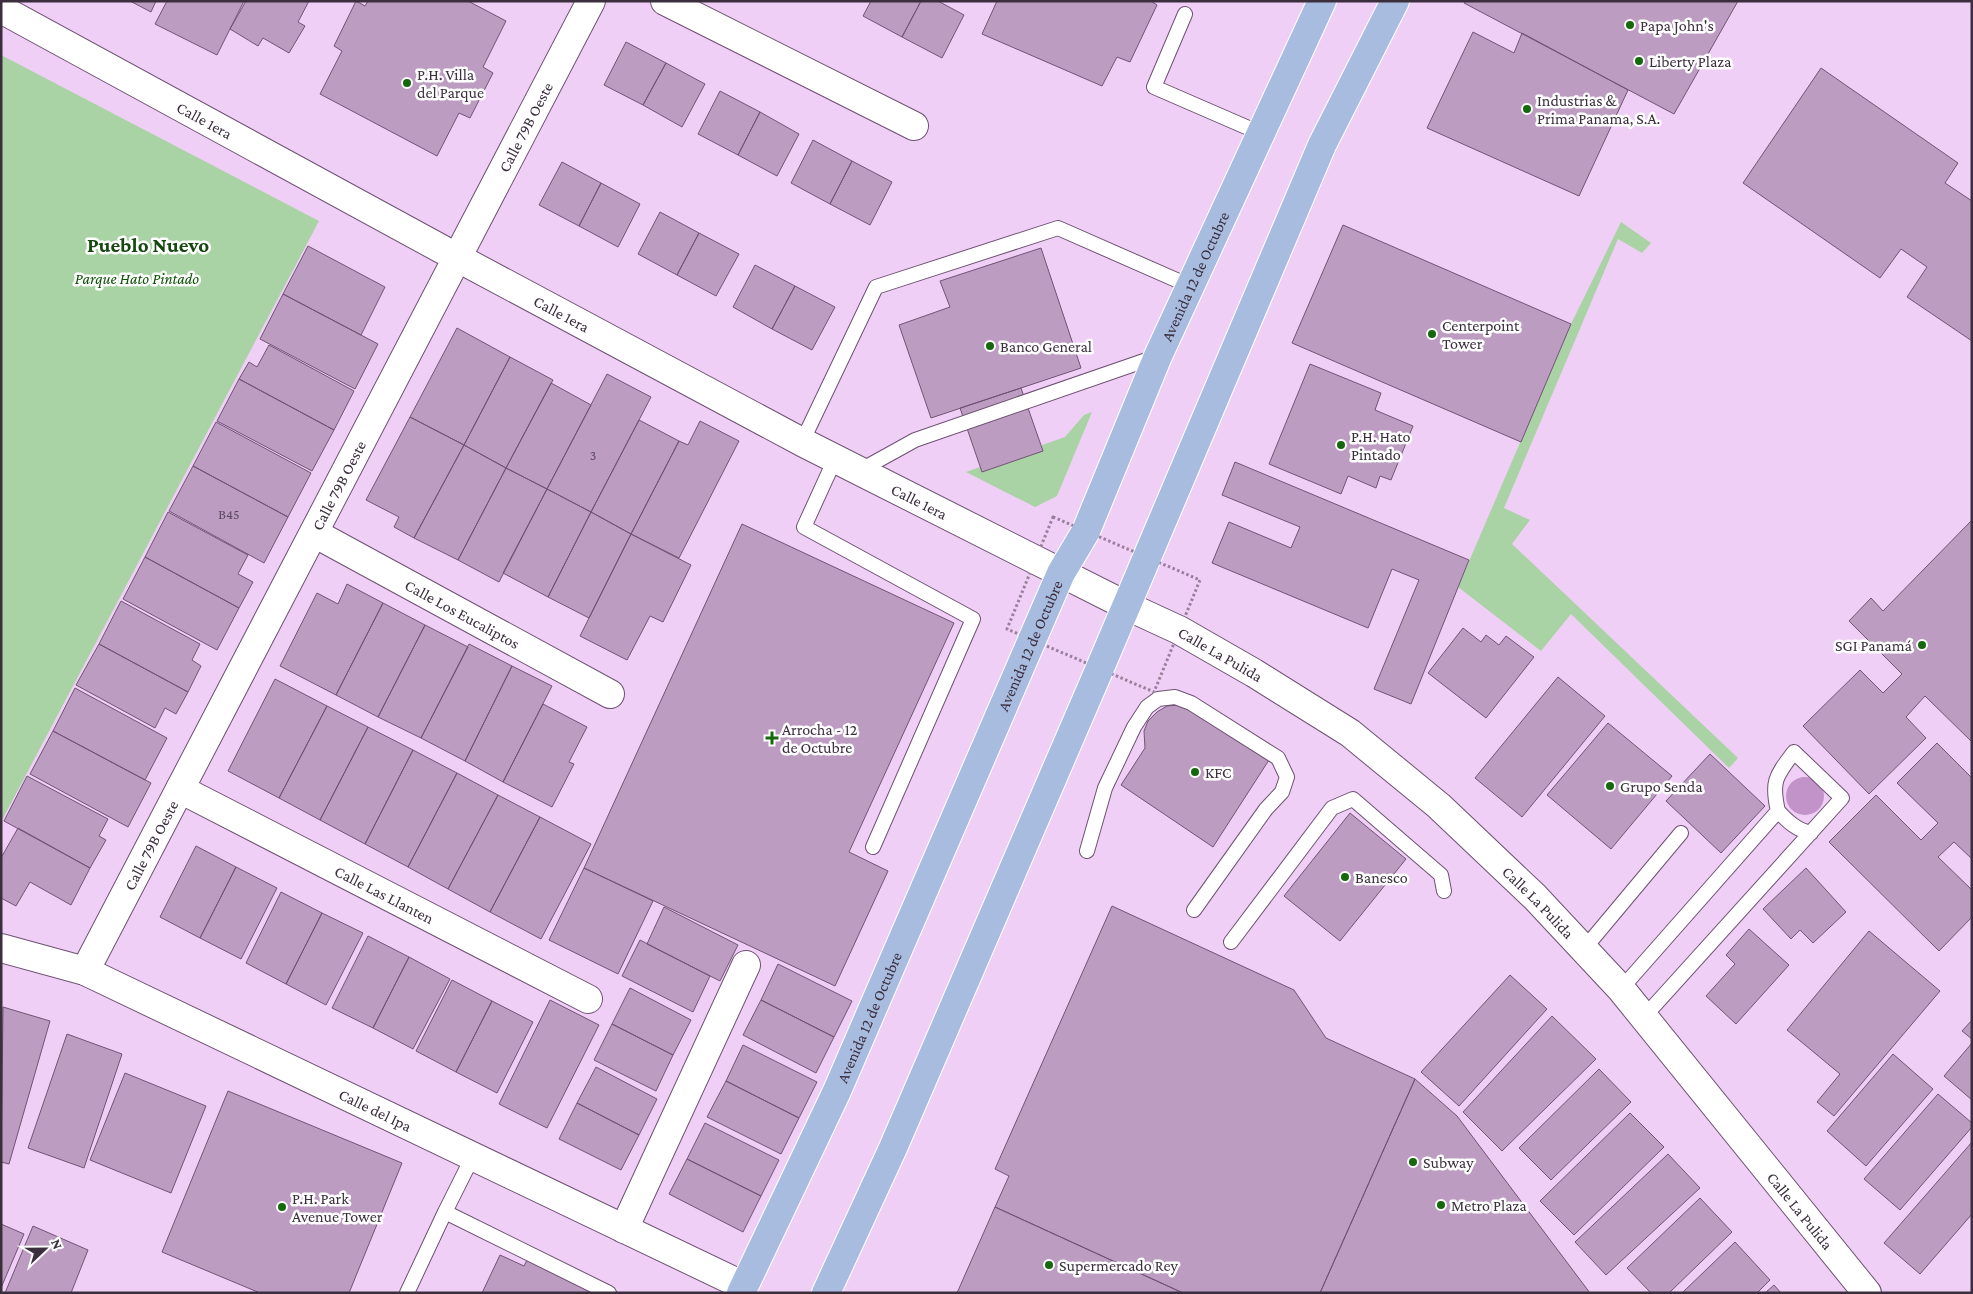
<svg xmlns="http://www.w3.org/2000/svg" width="1973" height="1294" viewBox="0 0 1973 1294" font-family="'Crimson Pro',serif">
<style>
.green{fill:#a9d3a4}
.water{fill:#c293c9}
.building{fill:#bc9cc1;stroke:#705475}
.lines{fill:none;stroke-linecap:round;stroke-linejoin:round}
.lane-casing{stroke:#6d5172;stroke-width:16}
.street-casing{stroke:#6d5172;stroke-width:30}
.secondary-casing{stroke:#6d5172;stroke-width:30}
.primary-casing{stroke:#fff;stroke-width:30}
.path{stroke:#97809c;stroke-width:3;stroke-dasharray:2.5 2.5;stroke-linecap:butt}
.lane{stroke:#fff;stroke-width:14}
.street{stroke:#fff;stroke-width:28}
.secondary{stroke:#fff;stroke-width:28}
.primary{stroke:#a8bce0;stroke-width:28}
.poi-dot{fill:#15680b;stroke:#fdfdfd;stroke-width:2}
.labels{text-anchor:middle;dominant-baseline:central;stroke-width:5;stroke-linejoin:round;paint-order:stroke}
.number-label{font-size:14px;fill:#5b4a5f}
.poi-label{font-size:16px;fill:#3b2f3e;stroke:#fdfdfd;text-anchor:start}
.street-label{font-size:16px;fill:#3b2f3e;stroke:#fdfdfd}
.park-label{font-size:16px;font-style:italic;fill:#0e5206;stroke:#fdfdfd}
.district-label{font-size:21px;font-weight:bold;fill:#15470f;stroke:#fdfdfd}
</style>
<rect width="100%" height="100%" fill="#f0cff6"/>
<path class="green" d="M1 55 319 221 1 822Z
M1621 222 1651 243 1642 253 1618 239 1504 508 1530 520 1512 544 1738 758 1729 768 1571 614 1541 651 1458 587 1571 324Z
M1092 412 1057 496 1035 507 966 472 1065 437 1084 415Z"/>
<path class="water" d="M1786 796a19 19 0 1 1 38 0a19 19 0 1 1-38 0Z"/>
<path class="building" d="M130 1H156L151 12Z
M167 1H244L217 55 155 24Z
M246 1H309L298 22 305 26 289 53 263 38 258 46 230 29Z
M356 1 365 6 368 1H468L506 21 483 67 493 73 470 118 459 113 437 156 320 94 342 51 334 46Z
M871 1H921L902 37 863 16Z
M921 1H938L964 15 942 58 902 37Z
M997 1H1151L1157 5 1130 62 1117 57 1102 86 982 34Z
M1465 1H1738L1674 114 1464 3Z
M1473 32 1514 53 1522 33 1628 90 1579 196 1427 128Z
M626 42 666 63 643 105 604 85Z
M666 63 705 84 682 127 643 105Z
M1821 68 1958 163 1945 183 1972 201V341L1907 297 1927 267 1901 249 1880 278 1743 183Z
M720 91 760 112 738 155 698 134Z
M760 112 799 134 777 176 738 155Z
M813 140 852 161 830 204 791 183Z
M852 161 892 182 870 225 830 204Z
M562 162 601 183 579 226 539 205Z
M601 183 640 204 618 247 579 226Z
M660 212 699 233 677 275 638 254Z
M1343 225 1571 324 1521 442 1292 343Z
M699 233 739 254 716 296 677 275Z
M308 246 385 287 361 335 283 294Z
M1041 248 1081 368 931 418 899 325 950 307 940 281Z
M755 265 795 286 772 329 733 307Z
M795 286 835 307 812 350 772 329Z
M283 294 378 344 355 389 260 339Z
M457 328 510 357 464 445 410 417Z
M269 345 354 391 334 430 239 379 249 362 257 367Z
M510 357 553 380 506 468 464 445Z
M1310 364 1381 393 1375 410 1413 426 1391 480 1380 476 1376 488 1348 476 1341 494 1269 464Z
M607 374 651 397 591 512 547 489Z
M239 379 334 430 312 471 217 421Z
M551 383 591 405 547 489 506 468Z
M1021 388 1043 451 982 472 960 408Z
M410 417 464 445 414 538 394 527 399 517 366 500Z
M639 420 679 441 631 534 591 512Z
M700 421 739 441 679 558 631 534 679 441 688 445Z
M216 422 311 473 288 517 193 466Z
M464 445 506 468 458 560 414 538Z
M1235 462 1469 560 1411 704 1374 689 1419 580 1392 569 1368 628 1212 563 1229 522 1291 548 1300 527 1222 495Z
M193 466 288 517 264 563 169 511Z
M506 468 547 489 499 582 458 560Z
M547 489 591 512 548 597 503 573Z
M168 512 248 555 238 574 253 582 239 608 145 557Z
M591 512 631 534 589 618 548 597Z
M1972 520V742L1925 696 1906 717 1926 738 1869 794 1803 726 1860 670 1883 693 1902 674 1849 621 1871 598 1883 611Z
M742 524 954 623 849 852 888 871 835 986 584 868Z
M631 534 691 565 663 622 650 616 627 660 580 636Z
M145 557 239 608 217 650 123 599Z
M347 584 383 603 336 695 280 666 317 593 338 604Z
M121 601 200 644 192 660 201 666 188 692 99 644Z
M383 603 425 625 378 717 336 695Z
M425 625 468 647 421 738 378 717Z
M1463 628 1481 642 1486 635 1499 645 1506 636 1534 657 1486 718 1428 673Z
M99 644 188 692 176 714 165 708 155 728 76 685Z
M469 644 512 666 465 761 421 738Z
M512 666 552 686 503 782 465 761Z
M1558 677 1605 716 1522 817 1475 778Z
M275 679 327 706 279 798 228 771Z
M75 688 167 738 145 780 53 731Z
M543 704 587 727 569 762 574 764 552 807 503 782Z
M1179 705 1190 707 1269 760 1213 847 1121 785 1145 748 1144 731 1148 721 1157 712 1167 706Z
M327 706 368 727 320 820 279 798Z
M1608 723 1672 776 1611 849 1547 795Z
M368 727 413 750 365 844 320 820Z
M53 731 151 783 128 827 30 774Z
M1937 743 1972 778V859L1954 842 1938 857 1972 890V917L1939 951 1829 842 1876 795 1921 840 1938 823 1897 783Z
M413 750 457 773 408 867 365 844Z
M1710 754 1765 806 1721 853 1666 801Z
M457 773 498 795 448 889 408 867Z
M27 776 108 819 99 836 106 840 90 868 4 821Z
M498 795 540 817 490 912 448 889Z
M1350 813 1406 859 1340 941 1284 896Z
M540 817 591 844 541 939 490 912Z
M18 828 90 868 71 905 30 882 16 906 1 898V858Z
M196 846 236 867 200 938 160 917Z
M236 867 277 888 241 959 200 938Z
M584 868 653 901 618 974 549 940Z
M1806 868 1846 912 1813 943 1800 930 1791 939 1763 909Z
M281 892 322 913 286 984 246 963Z
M1112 906 1294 990 1326 1038 1415 1079 1320 1293H1183L995 1207 1009 1176 995 1169Z
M664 907 738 945 720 981 647 944Z
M322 913 363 933 326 1005 286 984Z
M1749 929 1789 965 1736 1024 1706 996 1735 964 1726 955Z
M1869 931 1940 991 1834 1116 1817 1102 1840 1074 1787 1030Z
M368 936 409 957 373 1028 332 1008Z
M640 940 710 976 693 1012 622 976Z
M409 957 450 979 413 1049 373 1028Z
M778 964 852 1001 834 1037 761 1000Z
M1510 975 1547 1009 1459 1106 1421 1072Z
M452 980 492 1001 456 1072 416 1051Z
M630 988 691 1020 673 1055 612 1024Z
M550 1000 599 1025 547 1128 499 1104Z
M761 1000 834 1037 816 1073 743 1035Z
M492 1001 533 1022 497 1093 456 1072Z
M3 1007 50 1021 9 1164 1 1162Z
M1552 1016 1596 1059 1502 1151 1463 1112Z
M1972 1020V1039L1962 1031Z
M612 1024 673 1055 656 1091 594 1060Z
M67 1034 122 1054 84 1168 28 1148Z
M1972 1043V1100L1944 1076Z
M743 1045 817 1082 799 1118 726 1081Z
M1893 1054 1933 1089 1866 1166 1827 1131Z
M596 1067 657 1099 639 1135 577 1103Z
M1599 1069 1631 1102 1551 1180 1519 1148Z
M125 1073 206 1106 171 1193 90 1160Z
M1415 1079 1457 1116 1590 1293H1320Z
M726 1081 799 1118 781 1154 707 1117Z
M228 1091 402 1163 349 1293H260L162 1252Z
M1938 1094 1972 1123V1127L1900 1210 1864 1179Z
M577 1103 639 1135 621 1170 559 1139Z
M1630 1113 1664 1147 1574 1235 1540 1201Z
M705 1123 779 1160 761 1196 687 1159Z
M1972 1142V1214L1920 1274 1884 1243Z
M1668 1154 1700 1188 1606 1275 1575 1242Z
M687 1159 761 1196 743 1232 669 1194Z
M1700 1198 1732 1232 1669 1293H1651L1627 1268Z
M995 1207 1183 1293H957Z
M1 1224 24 1234 1 1288Z
M33 1226 88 1250 71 1293H5Z
M1735 1242 1770 1280 1757 1293H1682Z
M500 1255 524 1266 528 1258 602 1293H482Z
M1774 1285 1781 1293H1765Z"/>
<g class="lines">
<defs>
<path id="lane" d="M1185 14 1154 87 1260 133
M802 442 876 287 1058 228 1190 286
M835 459 804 527 973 619 873 847
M859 471 915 440 1158 356
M1778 811C1788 822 1797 830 1811 833
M1087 851 1105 788 1134 727 1147 707 1158 699 1175 697 1191 703 1278 758 1287 777 1282 792 1266 809 1194 910
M1231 942 1332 808 1353 799 1441 875 1444 891
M1584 949 1681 833
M1621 989 1778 811C1771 781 1776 776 1794 752L1842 798 1644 1017
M473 1156 445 1212 609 1293
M407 1293 445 1212"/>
<g id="street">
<path d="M665 1 914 126"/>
<path id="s1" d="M314 533 610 694"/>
<path id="s2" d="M180 789 588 999"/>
<path id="s3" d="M1 948 85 971 744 1286"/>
<path id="s4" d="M85 971 591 1"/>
<path d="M624 1229 746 965"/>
</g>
<g id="secondary">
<path id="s5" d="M1 9 458 258 802 442 1127 606 1179 630 1254 673 1350 733 1439 806 1535 897 1621 989 1867 1293"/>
</g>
<g id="primary">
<path id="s6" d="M741 1293 837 1091 1061 573 1086 531 1158 356 1322 1"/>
<path d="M826 1293 893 1148 1100 668 1322 145 1395 1"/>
</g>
</defs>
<use href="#lane" class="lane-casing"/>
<use href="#street" class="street-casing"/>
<use href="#secondary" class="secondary-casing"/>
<use href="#primary" class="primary-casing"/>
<path class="path" d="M1053 517 1200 580 1154 692 1007 629Z"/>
<use href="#lane" class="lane"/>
<use href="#street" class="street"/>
<use href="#secondary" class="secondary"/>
<use href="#primary" class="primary"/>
</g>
<g class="poi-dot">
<circle cx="1630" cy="25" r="5"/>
<circle cx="1639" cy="61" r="5"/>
<circle cx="407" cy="83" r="5"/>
<circle cx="1527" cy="109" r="5"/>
<circle cx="1432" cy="334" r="5"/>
<circle cx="990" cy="346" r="5"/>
<circle cx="1341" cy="445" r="5"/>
<circle cx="1922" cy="645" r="5"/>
<path d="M769.5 730.5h5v5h5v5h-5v5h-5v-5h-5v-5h5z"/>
<circle cx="1195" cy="772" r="5"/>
<circle cx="1610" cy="786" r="5"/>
<circle cx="1345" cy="877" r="5"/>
<circle cx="1413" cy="1162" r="5"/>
<circle cx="1441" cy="1205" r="5"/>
<circle cx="282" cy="1207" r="5"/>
<circle cx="1049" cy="1265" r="5"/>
</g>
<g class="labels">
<g class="number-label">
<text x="593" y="455">3</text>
<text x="229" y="514">B45</text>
</g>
<g class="poi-label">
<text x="1640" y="25">Papa John's</text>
<text x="1649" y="61">Liberty Plaza</text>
<text x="417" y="74">P.H. Villa<tspan x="417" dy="18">del Parque</tspan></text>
<text x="1537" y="100">Industrias &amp;<tspan x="1537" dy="18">Prima Panama, S.A.</tspan></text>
<text x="1442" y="325">Centerpoint<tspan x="1442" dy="18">Tower</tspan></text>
<text x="1000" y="346">Banco General</text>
<text x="1351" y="436">P.H. Hato<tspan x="1351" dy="18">Pintado</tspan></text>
<text x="1912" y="645" text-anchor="end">SGI Panamá</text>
<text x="782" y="729">Arrocha - 12<tspan x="782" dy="18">de Octubre</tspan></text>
<text x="1205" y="772">KFC</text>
<text x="1620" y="786">Grupo Senda</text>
<text x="1355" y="877">Banesco</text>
<text x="1423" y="1162">Subway</text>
<text x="292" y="1198">P.H. Park<tspan x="292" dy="18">Avenue Tower</tspan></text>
<text x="1451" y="1205">Metro Plaza</text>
<text x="1059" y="1265">Supermercado Rey</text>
</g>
<g class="street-label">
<text stroke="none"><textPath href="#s5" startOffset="232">Calle 1era</textPath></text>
<text stroke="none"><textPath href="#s4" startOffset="952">Calle 79B Oeste</textPath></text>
<text stroke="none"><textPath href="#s6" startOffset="1114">Avenida 12 de Octubre</textPath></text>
<text stroke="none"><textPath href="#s5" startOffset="638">Calle 1era</textPath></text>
<text stroke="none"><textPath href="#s4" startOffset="548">Calle 79B Oeste</textPath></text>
<text stroke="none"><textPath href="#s5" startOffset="1042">Calle 1era</textPath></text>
<text stroke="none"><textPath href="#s1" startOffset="169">Calle Los Eucaliptos</textPath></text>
<text stroke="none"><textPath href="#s6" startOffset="709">Avenida 12 de Octubre</textPath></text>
<text stroke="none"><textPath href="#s5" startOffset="1380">Calle La Pulida</textPath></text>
<text stroke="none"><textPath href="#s4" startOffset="142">Calle 79B Oeste</textPath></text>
<text stroke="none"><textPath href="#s2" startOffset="230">Calle Las Llanten</textPath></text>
<text stroke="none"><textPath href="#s5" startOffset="1785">Calle La Pulida</textPath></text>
<text stroke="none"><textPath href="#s6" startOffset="304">Avenida 12 de Octubre</textPath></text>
<text stroke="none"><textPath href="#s3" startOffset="409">Calle del Ipa</textPath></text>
<text stroke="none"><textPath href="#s5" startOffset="2190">Calle La Pulida</textPath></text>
</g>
<g class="park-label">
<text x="137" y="278">Parque Hato Pintado</text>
</g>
<g class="district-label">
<text x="148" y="245">Pueblo Nuevo</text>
</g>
</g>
<rect width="1973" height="1294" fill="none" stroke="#3b2f3e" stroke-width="5"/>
<g transform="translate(45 1249) rotate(68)" stroke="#fdfdfd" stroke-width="4" paint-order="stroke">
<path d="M0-4L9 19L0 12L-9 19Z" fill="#3b2f3e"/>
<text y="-8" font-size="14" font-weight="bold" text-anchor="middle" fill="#3b2f3e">N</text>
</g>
</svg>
